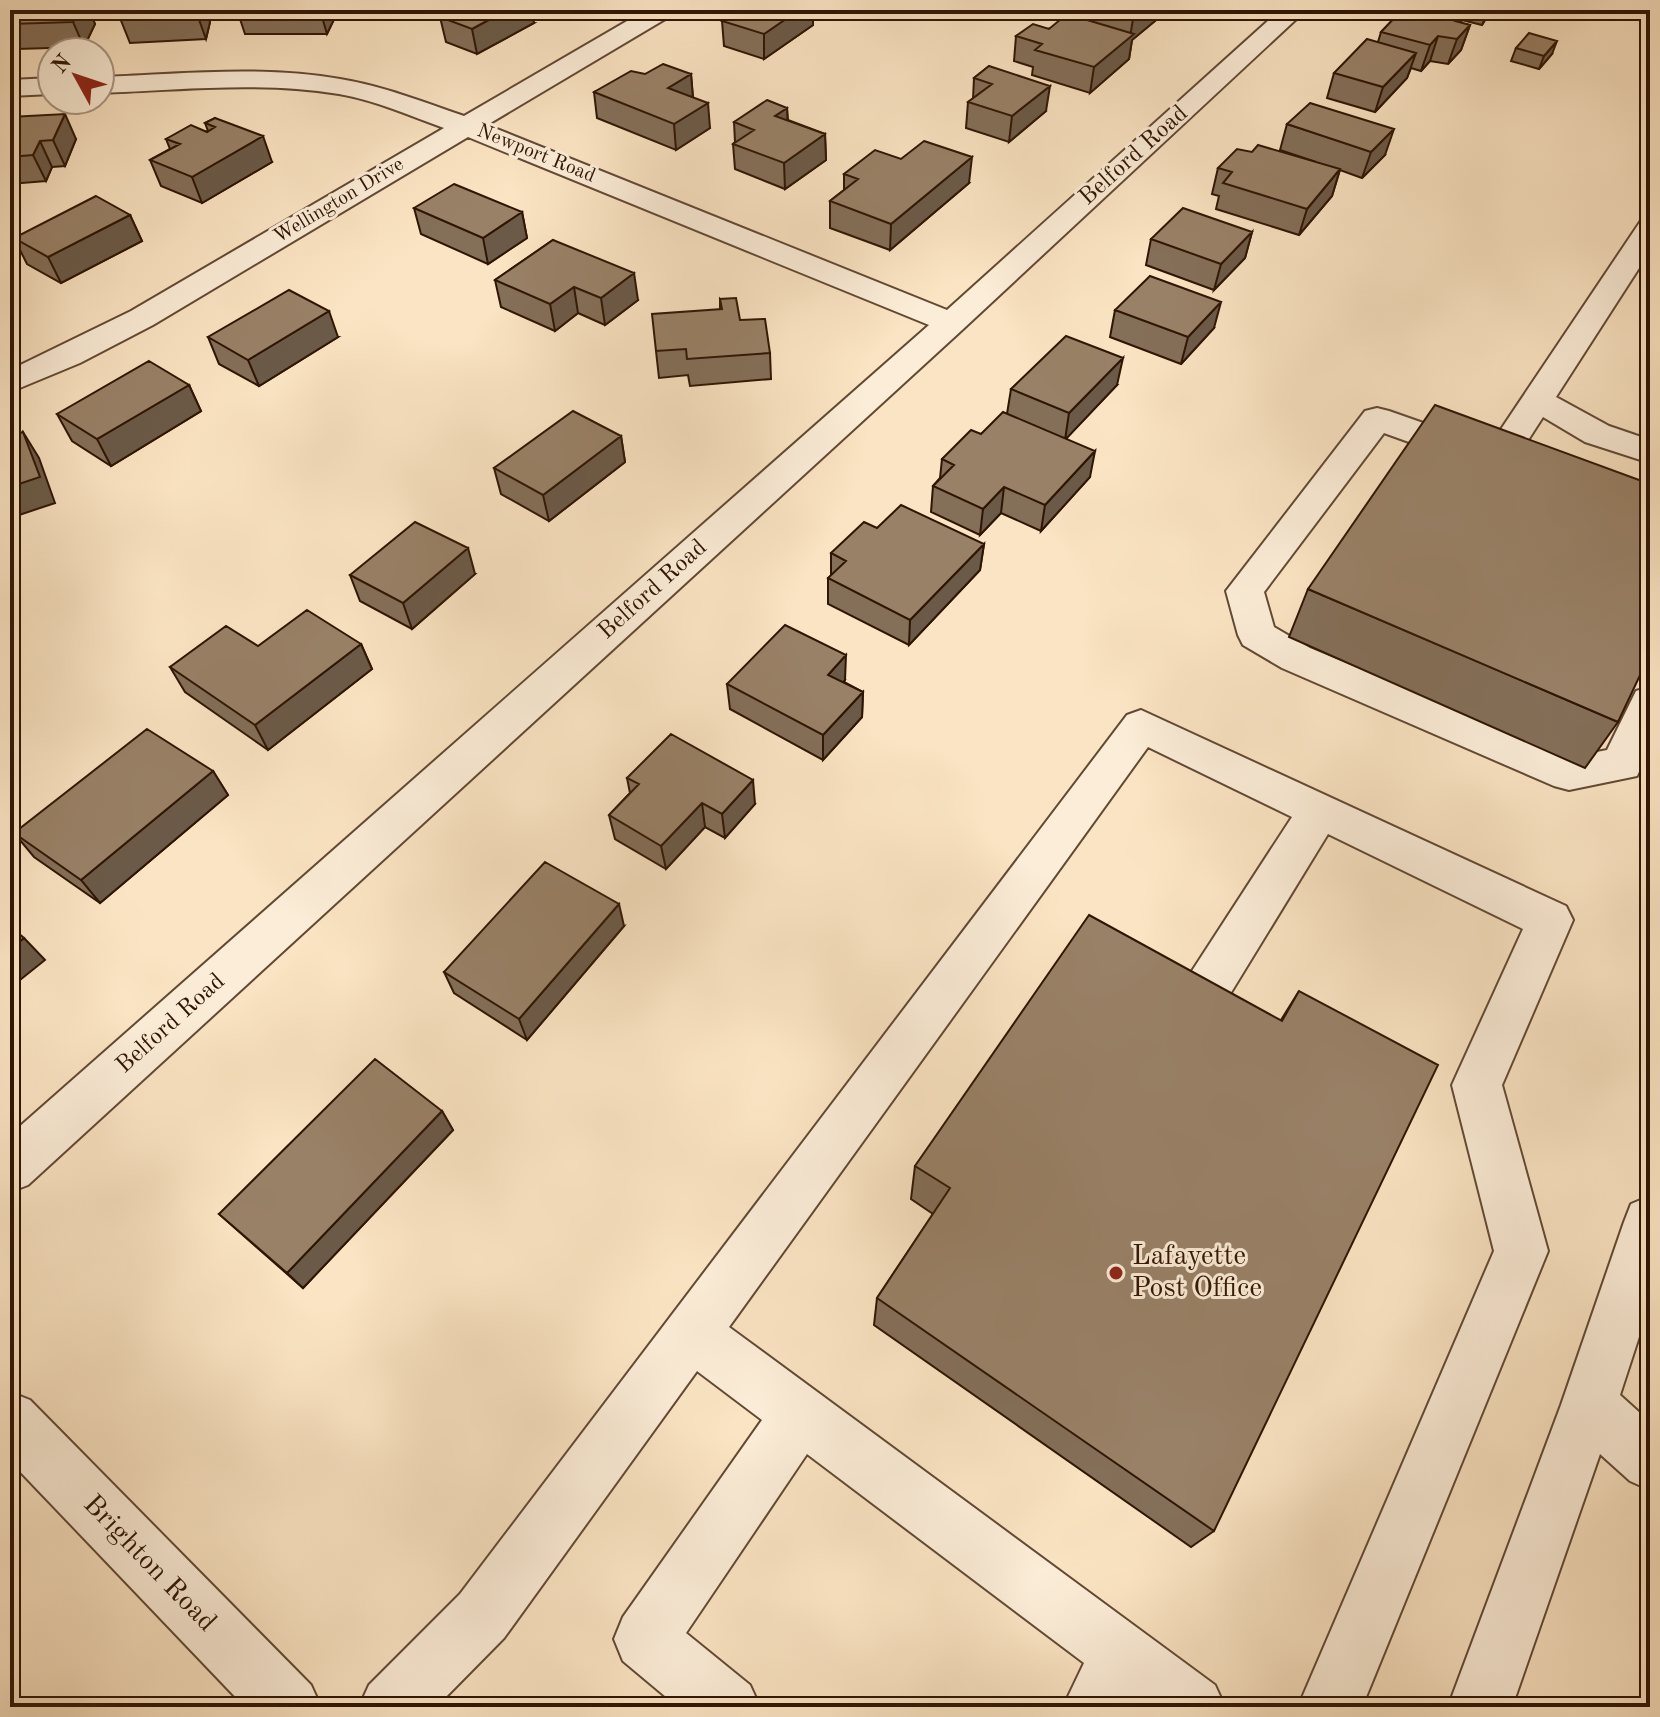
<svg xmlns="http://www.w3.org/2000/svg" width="1660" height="1717" viewBox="0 0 1660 1717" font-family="'Old Standard TT',serif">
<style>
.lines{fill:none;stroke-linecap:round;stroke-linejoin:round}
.minor-casing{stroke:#624934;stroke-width:4}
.minor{fill:#fcedd8;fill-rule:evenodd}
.wall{fill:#846f59;stroke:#2f1504;stroke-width:2}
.shaded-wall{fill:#6b5a48;stroke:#2f1504;stroke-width:2}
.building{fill:#998167;stroke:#2f1504;stroke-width:2}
.poi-dot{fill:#8f2418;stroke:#fcedd8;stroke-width:3}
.labels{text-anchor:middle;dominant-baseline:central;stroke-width:6;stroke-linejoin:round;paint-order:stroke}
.far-street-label{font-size:20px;fill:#2f1504;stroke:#fcedd8}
.street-label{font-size:24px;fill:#2f1504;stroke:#fcedd8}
.near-poi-label{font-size:28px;fill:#2f1504;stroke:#fcedd8;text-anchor:start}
.near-street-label{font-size:28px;fill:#2f1504;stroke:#fcedd8}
</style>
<rect width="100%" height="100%" fill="#fbe4c3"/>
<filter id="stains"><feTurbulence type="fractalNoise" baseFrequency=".0025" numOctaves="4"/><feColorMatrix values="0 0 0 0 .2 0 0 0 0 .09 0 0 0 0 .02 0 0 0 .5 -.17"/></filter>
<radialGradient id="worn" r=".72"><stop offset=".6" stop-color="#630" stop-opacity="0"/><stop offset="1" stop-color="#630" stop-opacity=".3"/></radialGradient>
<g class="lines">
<defs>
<path id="minor" d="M646 10H675L672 15 487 125 947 310 1280 10H1306L962 330 28 1185 10 1192V1135L929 325 468 137 153 325 80 363 10 392V370L131 311 444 128C410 116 375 100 339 94 261 81 179 90 100 93V77C179 74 262 65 340 79 383 86 423 102 464 116Z
M52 78V94L10 96V80Z
M1650 219V251L1556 397 1609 426 1650 440V463L1585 442 1543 417 1509 470 1497 473 1485 470 1480 461 1471 463 1459 460 1384 433 1264 592 1274 627 1310 648 1571 757 1607 750 1636 691 1650 687V748L1637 776 1569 790 1554 786 1282 668 1243 645 1238 635 1226 591 1365 411 1377 408 1389 411 1483 444 1487 450 1640 222Z
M1141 710 1566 906 1573 920 1502 1085 1548 1251 1362 1707H1298L1494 1251 1452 1085 1523 929 1328 834 1224 1004 1207 1010 1190 1004 1183 989 1190 974 1292 817 1148 747 729 1327 1215 1685 1225 1707H1141L1132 1700 1128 1707H1063L1084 1663 807 1454 686 1633 750 1685 760 1707H678L623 1661 614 1639 623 1617 762 1420 697 1371 504 1638 436 1707H359L369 1685 460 1594 1127 715Z
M1650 1196V1303L1620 1395 1650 1422V1490L1630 1481 1600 1454 1512 1707H1448L1561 1405 1624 1222 1631 1204Z
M10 1392 30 1400 311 1685 321 1707H245L10 1461Z"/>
</defs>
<use href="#minor" class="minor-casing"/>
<use href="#minor" class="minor"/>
</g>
<path class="wall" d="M10 10H89L95 24 84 47 17 49 14 44H10Z
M206 10 210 22 206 39 130 43 120 18Z
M237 10H335L336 15 327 34H245Z
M739 10H813V25L764 59 724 46 722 21Z
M1088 10H1162L1161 16 1132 40 1129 59 1090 93 1032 75 1033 67 1014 61 1016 36 1087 20Z
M1402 10H1491L1482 25 1462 20 1461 23 1470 25 1461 50 1448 64 1430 61 1421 71 1411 68 1407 78 1375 112 1327 98 1334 73 1378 42 1381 32Z
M440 17 534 23 477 54 446 42Z
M1516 48 1552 54 1539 69 1511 61Z
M989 66 1046 111 1009 142 966 128 968 102 973 99 974 78Z
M645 74H691L693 97 710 128 676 150 597 118 594 92Z
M787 108 788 120 825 134 826 160 785 189 735 169 733 144 735 142 734 122Z
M10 117 76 139 65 166 52 167 46 181 10 184Z
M215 118 272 162 202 203 161 186 150 160 170 149 166 139 208 131 205 123Z
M1287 124 1385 155 1362 178 1340 170 1332 196 1299 235 1216 209 1219 196 1212 194 1218 168 1316 162 1280 150Z
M844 174 969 183 890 250 830 228V201L844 190Z
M414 208 522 212 527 238 488 264 421 234Z
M130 215 142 241 61 283 27 264 14 238Z
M1252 232 1245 258 1214 290 1146 265 1151 239Z
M553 240 638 300 605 325 578 313 555 331 501 307 495 280Z
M720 299 770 353 771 379 690 386 688 375 659 378 656 351 720 309Z
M1115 310 1214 328 1181 364 1110 337Z
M208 337H338L259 386 219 364Z
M189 385 201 411 111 466 72 441 57 414Z
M1117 385 1066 438 1090 477 1041 531 1001 513 980 535 931 512 933 486 940 478 942 459 981 434 1007 414 1011 389Z
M621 436 625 462 549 521 501 494 494 468Z
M877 528 984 544 980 570 909 645 828 604V578L831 576V553Z
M475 574 412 629 360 601 350 575Z
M1308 589 1618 722 1585 768 1289 637Z
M361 644 372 669 268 750 185 692 170 667 258 646Z
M845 680 844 682 863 692 862 717 823 760 730 709 727 684Z
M213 771 228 795 100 903 34 857 14 833Z
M627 778 755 804 725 838 705 827 666 869 615 839 609 815 630 793Z
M624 926 527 1040 454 993 444 972Z
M1299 991 1214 1531 1191 1547 874 1325 877 1298 933 1214 911 1199 915 1166 1281 1020Z
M442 1111 453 1130 303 1288 219 1214Z"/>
<path class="shaded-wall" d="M79 10H89L95 24 84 47 73 22Z
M198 10H206L210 22 206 39 197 14Z
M320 10H335L336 15 327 34Z
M507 10H532L534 23 477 54 472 29Z
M799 10H813V25L764 59V34Z
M1143 10H1162L1161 16 1132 40 1129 59 1090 93 1094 67 1130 37 1133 19Z
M1465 10 1456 35 1455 21Z
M1488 10H1491L1482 25Z
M1470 25 1461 50 1448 64 1457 39Z
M1438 36 1430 61 1421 71 1430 45Z
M1557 41 1552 54 1539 69 1544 56Z
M1416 53 1407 78 1375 112 1383 87Z
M691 74 693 99 668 88Z
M1050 86 1046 111 1009 142 1012 116Z
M708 103 710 128 676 150 674 124Z
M787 108 788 133 775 116Z
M65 114 76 139 65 166 53 140Z
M1394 129 1385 155 1362 178 1371 152Z
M825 134 826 160 785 189 784 163Z
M263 136 272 162 202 203 192 177Z
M40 141 52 167 46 181 33 155Z
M972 157 969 183 890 250 891 224Z
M1340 169 1332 196 1299 235 1307 209Z
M522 212 527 238 488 264 483 238Z
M130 215 142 241 61 283 48 257Z
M1252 232 1245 258 1214 290 1221 264Z
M634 273 638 300 605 325 601 298Z
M574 287 578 313 555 331 550 304Z
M1221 302 1214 328 1181 364 1188 337Z
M329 311 338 337 259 386 248 360Z
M1123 358 1117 385 1065 440 1069 413Z
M189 385 201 411 111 466 97 439Z
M23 432 39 458 55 503 10 518V487Z
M621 436 625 462 549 521 543 495Z
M1095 451 1090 477 1041 531 1045 505Z
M1004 487 1001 513 980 535 983 509Z
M984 544 980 570 909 645 910 620Z
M468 548 475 574 412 629 403 603Z
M361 644 372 669 268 750 255 725Z
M846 655 845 680 828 700V675Z
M863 692 862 717 823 760V735Z
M213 771 228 795 100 903 81 880Z
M753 780 755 804 725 838 722 814Z
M702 803 705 827 666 869 661 846Z
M619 904 624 926 527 1040 519 1019Z
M24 938 45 960 10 988V949Z
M442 1111 453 1130 303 1288 287 1273Z"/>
<path class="building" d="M10 10H79L73 22 10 24Z
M123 10H198L197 14 120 18Z
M454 10H507L472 29 440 17Z
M739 10H799L764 34 722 21Z
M1103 10H1143L1133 19Z
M1402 10H1465L1455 21 1470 25 1457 39 1438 36 1430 45 1381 32Z
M1067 14 1134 34 1094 67 1035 50 1042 44 1016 36 1033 24 1049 29Z
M1529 33 1557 41 1544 56 1516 48Z
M1367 39 1416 53 1383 87 1334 73Z
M663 64 691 74 668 88 708 103 674 124 594 92 631 71 645 74Z
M989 66 1050 86 1012 116 968 102 992 84 974 78Z
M767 100 787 108 775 116 825 134 784 163 733 144 754 130 734 122Z
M1310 103 1394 129 1371 152 1287 124Z
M65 114 53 140 40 141 33 155 10 157V117Z
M215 118 263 136 192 177 150 160 180 144 166 139 191 125 207 132 215 127 205 123Z
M924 141 972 157 891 224 830 201 858 179 844 174 875 150 901 159Z
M1258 145 1340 169 1307 209 1223 183 1232 172 1218 168 1237 149 1252 152Z
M454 184 522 212 483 238 414 208Z
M96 196 130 215 48 257 14 238Z
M1183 208 1252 232 1221 264 1151 239Z
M553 240 634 273 601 298 574 287 550 304 495 280Z
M1150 276 1221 302 1188 337 1115 310Z
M289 290 329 311 248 360 208 337Z
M736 298 740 320 765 319 770 353 687 359 686 349 656 351 652 314 722 309 720 299Z
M1066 336 1123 358 1069 413 1011 389Z
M149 361 189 385 97 439 57 414Z
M1435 405 1650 484V654L1618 722 1308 589Z
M573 411 621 436 543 495 494 468Z
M1003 412 1095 451 1045 505 1004 487 983 509 933 486 954 465 942 459 971 430 981 434Z
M23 432 40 477 10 487V436Z
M901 505 984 544 910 620 828 578 846 561 831 553 864 522 877 528Z
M415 522 468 548 403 603 350 575Z
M307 610 361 644 255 725 170 667 226 626 258 646Z
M785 625 846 655 828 675 863 692 823 735 727 684Z
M147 729 213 771 81 880 14 833Z
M671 734 753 780 722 814 702 803 661 846 609 815 639 784 627 778Z
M545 862 619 904 519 1019 444 972Z
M1089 915 1282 1021 1299 991 1438 1065 1214 1531 877 1298 950 1188 915 1166Z
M10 926 24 938 10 949Z
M375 1059 442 1111 287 1273 219 1214Z"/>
<circle class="poi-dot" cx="1116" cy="1273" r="8"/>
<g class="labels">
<g class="far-street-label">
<text transform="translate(536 154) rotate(22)">Newport Road</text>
<text transform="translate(339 201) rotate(-31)">Wellington Drive</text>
</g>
<g class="street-label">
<text transform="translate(1134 156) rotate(-42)">Belford Road</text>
<text transform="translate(653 590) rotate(-42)">Belford Road</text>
<text transform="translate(171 1024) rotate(-42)">Belford Road</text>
</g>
<g class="near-poi-label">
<text x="1132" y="1257">Lafayette<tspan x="1132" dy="32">Post Office</tspan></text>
</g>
<g class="near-street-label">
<text transform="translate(149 1564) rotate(46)">Brighton Road</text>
</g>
</g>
<rect width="1660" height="1717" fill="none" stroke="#fbe4c3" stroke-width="40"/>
<rect x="12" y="12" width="1636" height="1693" fill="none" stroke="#2f1504" stroke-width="4"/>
<rect x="20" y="20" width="1620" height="1677" fill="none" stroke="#2f1504" stroke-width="2"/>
<g transform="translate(76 76) rotate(310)"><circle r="38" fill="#fcedd8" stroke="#aa9783" stroke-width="2"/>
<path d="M0-6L14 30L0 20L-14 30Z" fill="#8f2418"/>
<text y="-12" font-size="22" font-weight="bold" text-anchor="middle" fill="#2f1504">N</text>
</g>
<rect width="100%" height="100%" filter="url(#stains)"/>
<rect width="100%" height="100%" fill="url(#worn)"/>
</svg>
